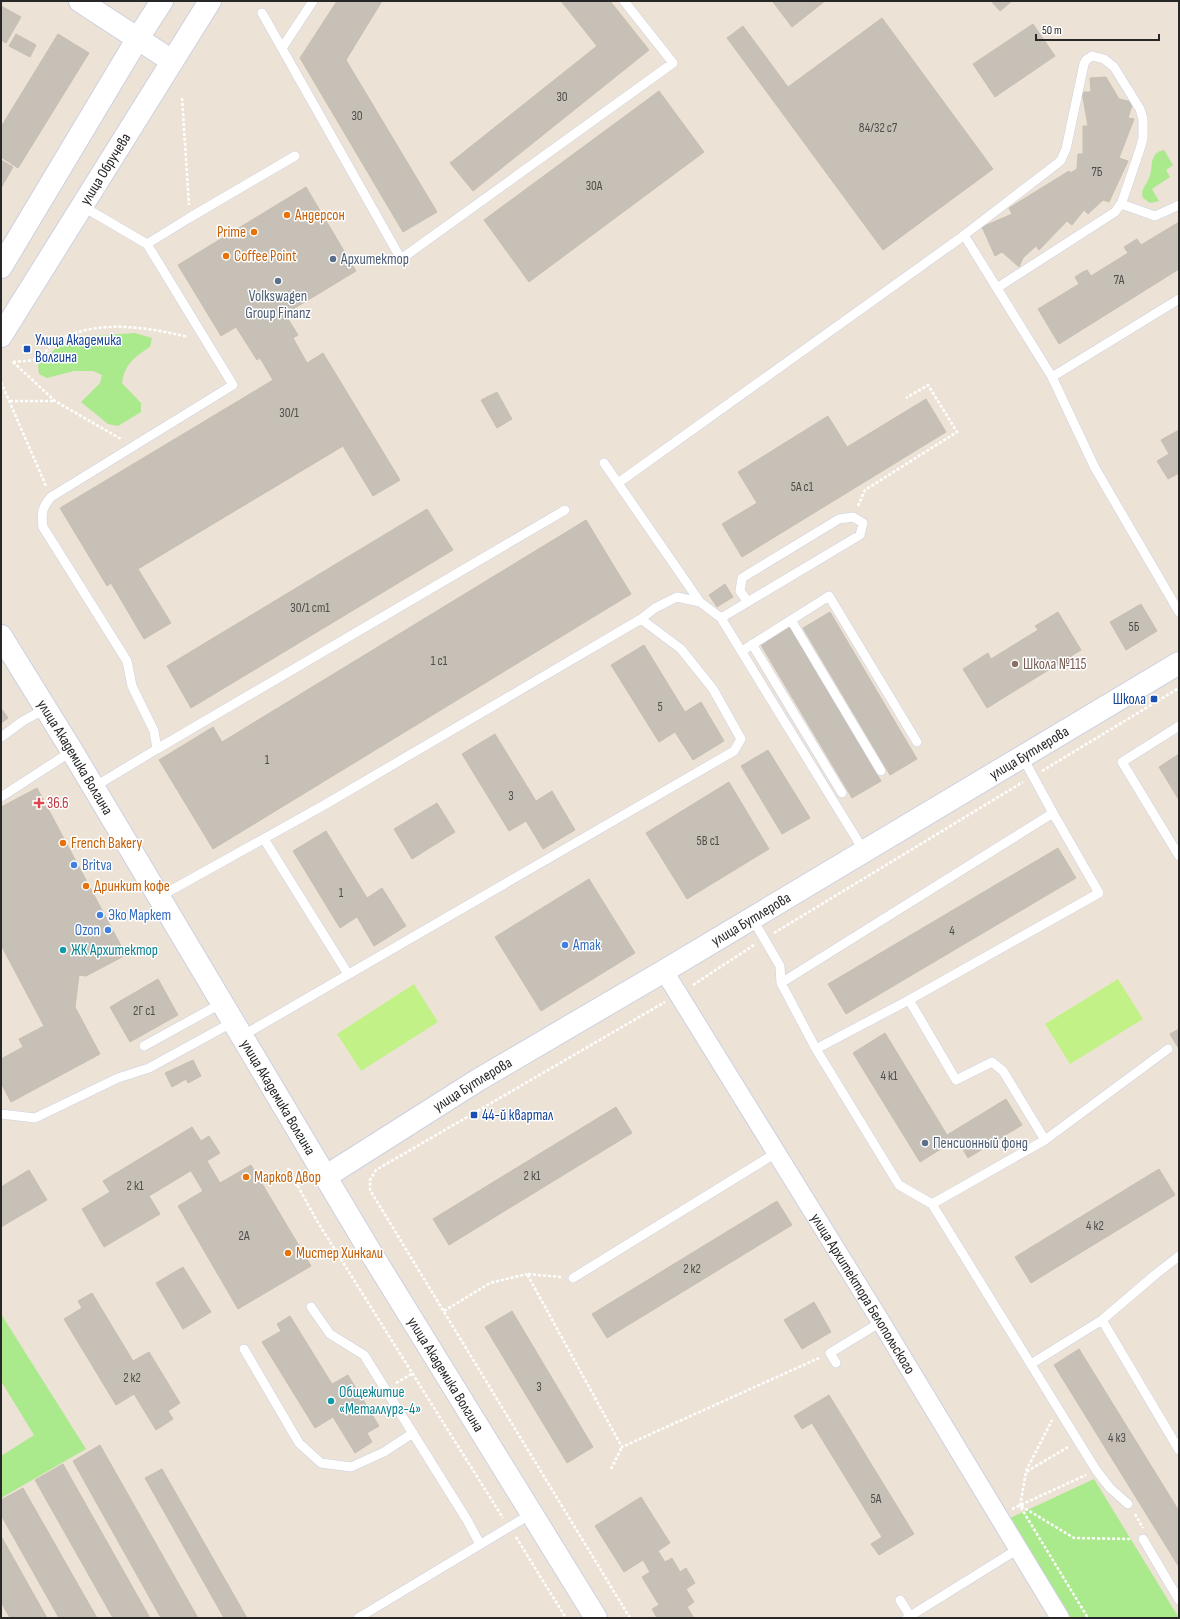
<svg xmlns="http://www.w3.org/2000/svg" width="1180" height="1619" viewBox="0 0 1180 1619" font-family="'Sofia Sans Condensed',sans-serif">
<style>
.green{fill:#aae98c}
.pitch{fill:#c2f287}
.building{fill:#c7c0b7;stroke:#c7bfb1}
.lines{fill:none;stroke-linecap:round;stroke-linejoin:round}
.service-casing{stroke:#ccd0e2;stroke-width:10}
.minor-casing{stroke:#ccd0e2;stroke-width:20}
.tertiary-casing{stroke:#ccd0e2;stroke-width:24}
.secondary-casing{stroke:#ccd0e2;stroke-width:24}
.path{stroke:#fff;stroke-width:2.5;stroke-dasharray:3 2;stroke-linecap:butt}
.service{stroke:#fff;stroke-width:9}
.minor{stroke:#fff;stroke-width:18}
.tertiary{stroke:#fff;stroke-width:22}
.secondary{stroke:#fff;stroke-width:22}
.food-dot{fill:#e8710a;stroke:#fff;stroke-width:1.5}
.service-dot{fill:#5c6f8a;stroke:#fff;stroke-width:1.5}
.transit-dot{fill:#1a4fb4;stroke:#fff;stroke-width:1.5}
.education-dot{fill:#8d6e63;stroke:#fff;stroke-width:1.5}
.health-dot{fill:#e0444e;stroke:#fff;stroke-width:1.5}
.shop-dot{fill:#3f7fe0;stroke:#fff;stroke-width:1.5}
.culture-dot{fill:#0f9aa8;stroke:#fff;stroke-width:1.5}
.labels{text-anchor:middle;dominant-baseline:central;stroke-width:3;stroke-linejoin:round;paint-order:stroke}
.number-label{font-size:13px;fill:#4f4d4b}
.street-label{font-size:15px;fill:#272727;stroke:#fff}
.food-label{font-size:15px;fill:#c56008;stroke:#fff;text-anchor:start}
.service-label{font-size:15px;fill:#4e5e75;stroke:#fff;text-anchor:start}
.transit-label{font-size:15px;fill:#164399;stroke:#fff;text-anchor:start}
.education-label{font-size:15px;fill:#785e54;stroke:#fff;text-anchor:start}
.health-label{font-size:15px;fill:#be3a42;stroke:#fff;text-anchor:start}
.shop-label{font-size:15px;fill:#366cbe;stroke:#fff;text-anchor:start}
.culture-label{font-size:15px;fill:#0d838f;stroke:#fff;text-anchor:start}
</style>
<rect width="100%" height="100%" fill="#ece3d6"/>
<path class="green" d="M1164 150 1173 165 1166 170 1170 177 1152 189 1159 201 1150 203 1143 198C1140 189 1146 186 1149 178 1154 167 1148 153 1164 150Z
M135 333 152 338 150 347C134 357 125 364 122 383L141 403V412L118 426 108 424 81 402 100 383 102 375 93 371H74L47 378 39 374 38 365 57 347 91 336Z
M1 1314 86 1449 1 1498V1456L34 1435 1 1381Z
M1094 1479 1179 1618H1071L1010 1518Z"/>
<path class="pitch" d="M1118 979 1143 1019 1070 1064 1045 1024Z
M414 984 438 1022 361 1071 337 1034Z"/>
<path class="building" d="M337 1H382L346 60 437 212 403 232 300 58Z
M561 1H610L649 50 473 191 450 163 597 46Z
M774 1H825L792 27 773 2Z
M991 1H1012L1000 11Z
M1 6 21 17 6 43 1 40Z
M882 18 993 169 883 250 727 38 743 26 788 87Z
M1033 24 1055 56 995 97 973 64Z
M16 34 36 45 30 57 9 46Z
M58 34 89 53 18 168 1 157V127Z
M1106 77 1119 99 1133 102 1128 118 1134 119 1119 158 1128 161 1109 202 1103 200 1088 214 1084 210 1072 225 1067 221 1039 250 1036 246 1023 258 1019 267 1002 252 995 256 982 227 1012 214 1009 208 1069 171 1070 173 1077 169 1078 154H1083V126H1088L1082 92H1091L1090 78Z
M659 91 704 152 529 282 484 220Z
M1 160 13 167 1 188Z
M306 187 356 271 285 314 298 335 293 338 307 363 323 353 400 480 373 496 343 446 138 569 171 623 144 639 111 583 107 586 60 508 273 380 260 358 257 360 236 327 221 336 178 265Z
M1179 222V269L1059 344 1038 309 1079 284 1075 277 1081 273 1087 270 1091 276 1128 253 1124 247 1137 239 1141 245Z
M497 392 512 419 497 428 481 400Z
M926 399 946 432 742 557 722 524 757 503 738 472 828 416 847 447Z
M1179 430V473L1168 479 1157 461 1169 454 1161 440Z
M427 509 453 550 191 708 167 666Z
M586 520 631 594 213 849 159 760 213 727 222 742Z
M725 584 733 597 717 607 709 595Z
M1141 604 1157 631 1126 650 1110 622Z
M830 612 917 759 890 775 803 628Z
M1058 612 1081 650 987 708 963 669 988 653 991 659 1038 630 1035 626Z
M790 627 881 781 852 798 761 645Z
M644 645 685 712 701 702 724 741 693 760 675 732 659 742 611 665Z
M1 708 8 718 1 723Z
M495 734 536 801 552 791 575 830 543 849 526 821 509 831 462 754Z
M768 750 810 818 782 834 741 766Z
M1179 754V800L1159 767Z
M729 782 769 849 687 899 646 833Z
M37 788 126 955 86 976 79 975 75 1007 100 1054 11 1102 1 1083V1059L23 1047 19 1039 44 1026 1 945V807Z
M437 803 455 832 412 859 394 829Z
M326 831 367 898 382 888 406 926 374 946 357 917 340 928 293 851Z
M1058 848 1076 878 846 1014 828 984Z
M589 879 635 953 541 1011 495 937Z
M158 979 178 1015 130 1042 110 1007Z
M1179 1029V1049L1170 1034Z
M885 1033 947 1135 1006 1099 1022 1125 968 1158 957 1139 920 1162 853 1053Z
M193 1060 201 1076 188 1083 186 1079 172 1087 165 1073Z
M616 1107 632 1133 449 1245 433 1219Z
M192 1127 201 1141 209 1136 220 1153 149 1196 160 1214 104 1247 82 1209 110 1192 103 1181Z
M207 1161 220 1183 251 1165 311 1266 238 1309 178 1206 203 1191 191 1171Z
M1159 1169 1175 1195 1031 1283 1015 1257Z
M29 1170 47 1200 1 1227V1187Z
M777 1201 792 1225 607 1338 592 1314Z
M183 1267 211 1312 183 1329 156 1283Z
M92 1293 133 1361 149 1352 180 1403 168 1411 173 1419 156 1430 134 1394 116 1405 64 1319 82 1308 78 1301Z
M814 1302 831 1332 802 1349 784 1320Z
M512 1311 593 1447 567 1463 485 1327Z
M290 1316 332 1384 348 1375 379 1426 367 1433 372 1442 355 1453 333 1417 315 1428 262 1342 281 1331 277 1324Z
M1079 1349 1179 1511V1567L1054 1365Z
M829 1395 914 1534 879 1555 871 1544 882 1537 812 1423 802 1429 794 1416Z
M100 1445 198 1618H161L73 1461Z
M63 1464 150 1618H113L35 1480Z
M162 1469 247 1618H224L145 1478Z
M23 1488 97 1618H59L1 1515V1500Z
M641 1497 670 1543 658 1551 665 1562 672 1558 680 1572 686 1568 695 1583 686 1589 694 1602 687 1607 694 1618H657L652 1609 659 1605 642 1577 650 1572 643 1560 624 1572 595 1526Z
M1 1536 47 1618H10L1 1602Z"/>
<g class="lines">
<defs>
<path id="service" d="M262 13 401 259 673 63 624 1
M282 48 313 1
M1121 204 1155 216 1179 205
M82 206 147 244 233 385 51 497C42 507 41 514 43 527L127 661 132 686 154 731 157 749 94 787
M964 235 1052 377 1179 299
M147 244 189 218 295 156
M1052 377 1095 468 1179 612
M604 463 700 602
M618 483 959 239 1058 163 1061 160 1066 149 1084 64 1086 60 1092 56 1104 59 1114 67 1140 109 1143 119V138L1140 149 1122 202 1115 212 997 288
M721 618 860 535 863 523 853 517 839 519 742 578 740 591 748 602
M791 620 881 771
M752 644 842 793
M742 651 829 596 917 742
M1179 726 1122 762 1179 856
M1 737 23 721 45 709
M157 749 565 510
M1 797 72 751
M264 839 348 974
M159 897 326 804 641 619 655 608 677 597 700 602 721 618 864 851
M752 918 780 966 781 983 816 1049 899 1185 932 1204 1045 1140 1168 1049
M781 983 1053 813 1022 756
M909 1000 956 1080 992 1062 1003 1071 1045 1140
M242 1036 734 751 741 739 713 689 681 649 641 619
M144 1046 222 1003
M816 1049 909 1000 1099 893 1053 813
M1 1114 35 1118 118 1078 149 1068 233 1022
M932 1204 1096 1470 1110 1488 1128 1504
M573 1278 776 1153
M311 1307 330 1334 364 1355 467 1520 480 1544
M1102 1320 1179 1450
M244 1349 299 1443 321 1463 351 1467 384 1452 413 1433
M836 1363 830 1353 881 1322
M1031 1364 1102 1320 1156 1274 1179 1256
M1143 1539 1179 1600
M900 1600 910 1616
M358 1618 531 1514
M907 1618 1018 1549"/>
<g id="minor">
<path id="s1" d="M664 971 881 1322 1060 1618"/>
</g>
<g id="tertiary">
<path d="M80 1 172 61"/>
<path id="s2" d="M1 636 72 751 371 1253 596 1618"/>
<path id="s3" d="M325 1177 478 1080 664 971 1179 663"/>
</g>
<g id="secondary">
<path d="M1 267 138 38 162 1"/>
<path id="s4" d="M1 336 210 1"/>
</g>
</defs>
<use href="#service" class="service-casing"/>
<use href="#minor" class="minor-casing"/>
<use href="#tertiary" class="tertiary-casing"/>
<use href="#secondary" class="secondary-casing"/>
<path class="path" d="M182 98 189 205
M13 362C20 361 28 362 35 359 44 357 50 344 58 340 98 319 147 327 188 337
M13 362 55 401 121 439
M1 382 46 486
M10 401H55
M858 506 865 490 957 432 928 385 906 398
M1042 771 1179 688
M774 933 1023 782
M693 985 754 945
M288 1168 317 1221 503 1518
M561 1277 527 1274 622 1447 819 1358
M444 1311 490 1283 527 1274
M396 1383 413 1373
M1068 1447 1026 1472 1020 1506 1088 1618
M611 1469 622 1447
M1026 1471 1052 1420
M1021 1506 1074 1538 1131 1539
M1012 1509 1086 1475
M1135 1514 1143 1528
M516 1537 566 1618
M630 1618 370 1190V1180L376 1170 665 1002"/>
<use href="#service" class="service"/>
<use href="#minor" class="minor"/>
<use href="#tertiary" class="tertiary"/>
<use href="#secondary" class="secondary"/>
</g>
<g class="food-dot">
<circle cx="287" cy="215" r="4"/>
<circle cx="254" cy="232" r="4"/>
<circle cx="226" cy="256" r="4"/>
<circle cx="63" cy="843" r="4"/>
<circle cx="86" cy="886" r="4"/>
<circle cx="246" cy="1177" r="4"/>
<circle cx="288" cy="1253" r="4"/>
</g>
<g class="service-dot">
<circle cx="333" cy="259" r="4"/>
<circle cx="278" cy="281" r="4"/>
<circle cx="925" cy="1143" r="4"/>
</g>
<g class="transit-dot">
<rect x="23" y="345" width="8" height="8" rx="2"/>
<rect x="1150" y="695" width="8" height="8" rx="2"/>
<rect x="470" y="1111" width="8" height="8" rx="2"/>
</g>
<circle class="education-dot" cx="1015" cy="664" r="4"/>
<path class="health-dot" d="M37 797h4v4h4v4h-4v4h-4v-4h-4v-4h4z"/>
<g class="shop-dot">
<circle cx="74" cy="865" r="4"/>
<circle cx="100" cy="915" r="4"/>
<circle cx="108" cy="930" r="4"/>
<circle cx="565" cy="945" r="4"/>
</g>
<g class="culture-dot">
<circle cx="63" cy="950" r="4"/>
<circle cx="331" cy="1401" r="4"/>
</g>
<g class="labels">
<g class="number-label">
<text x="562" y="97">30</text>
<text x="357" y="116">30</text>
<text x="878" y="128">84/32 с7</text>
<text x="1097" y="172">7Б</text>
<text x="594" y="186">30А</text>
<text x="1119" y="280">7А</text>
<text x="289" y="413">30/1</text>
<text x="802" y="487">5А с1</text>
<text x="310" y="608">30/1 ст1</text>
<text x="1134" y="627">5Б</text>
<text x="439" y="661">1 с1</text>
<text x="660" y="707">5</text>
<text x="267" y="760">1</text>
<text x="511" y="796">3</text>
<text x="708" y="841">5В с1</text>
<text x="341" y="893">1</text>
<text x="952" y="931">4</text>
<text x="144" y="1011">2Г с1</text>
<text x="889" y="1076">4 к1</text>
<text x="532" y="1176">2 к1</text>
<text x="135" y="1186">2 к1</text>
<text x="1095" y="1226">4 к2</text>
<text x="244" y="1236">2А</text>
<text x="692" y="1269">2 к2</text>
<text x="132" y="1378">2 к2</text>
<text x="539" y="1387">3</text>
<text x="1117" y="1438">4 к3</text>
<text x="876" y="1499">5А</text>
</g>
<g class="street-label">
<text stroke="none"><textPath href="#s4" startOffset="197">улица Обручева</textPath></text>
<text stroke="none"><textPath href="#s3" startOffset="822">улица Бутлерова</textPath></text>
<text stroke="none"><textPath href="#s2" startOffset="142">улица Академика Волгина</textPath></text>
<text stroke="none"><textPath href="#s3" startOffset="498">улица Бутлерова</textPath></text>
<text stroke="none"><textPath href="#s3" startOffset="174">улица Бутлерова</textPath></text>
<text stroke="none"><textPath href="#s2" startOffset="538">улица Академика Волгина</textPath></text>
<text stroke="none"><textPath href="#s1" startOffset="379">улица Архитектора Белопольского</textPath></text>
<text stroke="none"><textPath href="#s2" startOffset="862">улица Академика Волгина</textPath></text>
</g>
<g class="food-label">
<text x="295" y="215">Андерсон</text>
<text x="246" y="232" text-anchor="end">Prime</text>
<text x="234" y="256">Coffee Point</text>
<text x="71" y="843">French Bakery</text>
<text x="94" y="886">Дринкит кофе</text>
<text x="254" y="1177">Марков Двор</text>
<text x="296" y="1253">Мистер Хинкали</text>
</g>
<g class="service-label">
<text x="341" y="259">Архитектор</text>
<text x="278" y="296" text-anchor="middle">Volkswagen<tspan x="278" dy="17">Group Finanz</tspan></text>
<text x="933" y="1143">Пенсионный фонд</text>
</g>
<g class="transit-label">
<text x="35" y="340">Улица Академика<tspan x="35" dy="17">Волгина</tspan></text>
<text x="1146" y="699" text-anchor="end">Школа</text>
<text x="482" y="1115">44-й квартал</text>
</g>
<g class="education-label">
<text x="1023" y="664">Школа №115</text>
</g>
<g class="health-label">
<text x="47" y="803">36.6</text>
</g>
<g class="shop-label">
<text x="82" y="865">Britva</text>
<text x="108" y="915">Эко Маркет</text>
<text x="100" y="930" text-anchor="end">Ozon</text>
<text x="573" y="945">Атак</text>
</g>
<g class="culture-label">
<text x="71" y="950">ЖК Архитектор</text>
<text x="339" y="1392">Общежитие<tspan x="339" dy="17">«Металлург-4»</tspan></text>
</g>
</g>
<rect width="1180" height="1619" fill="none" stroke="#272727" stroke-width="4"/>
<path d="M1036 34v6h123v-6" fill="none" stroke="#272727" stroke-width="2"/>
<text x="1042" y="34" font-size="12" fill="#272727" stroke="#ffffff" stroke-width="3" paint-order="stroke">50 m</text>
</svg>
